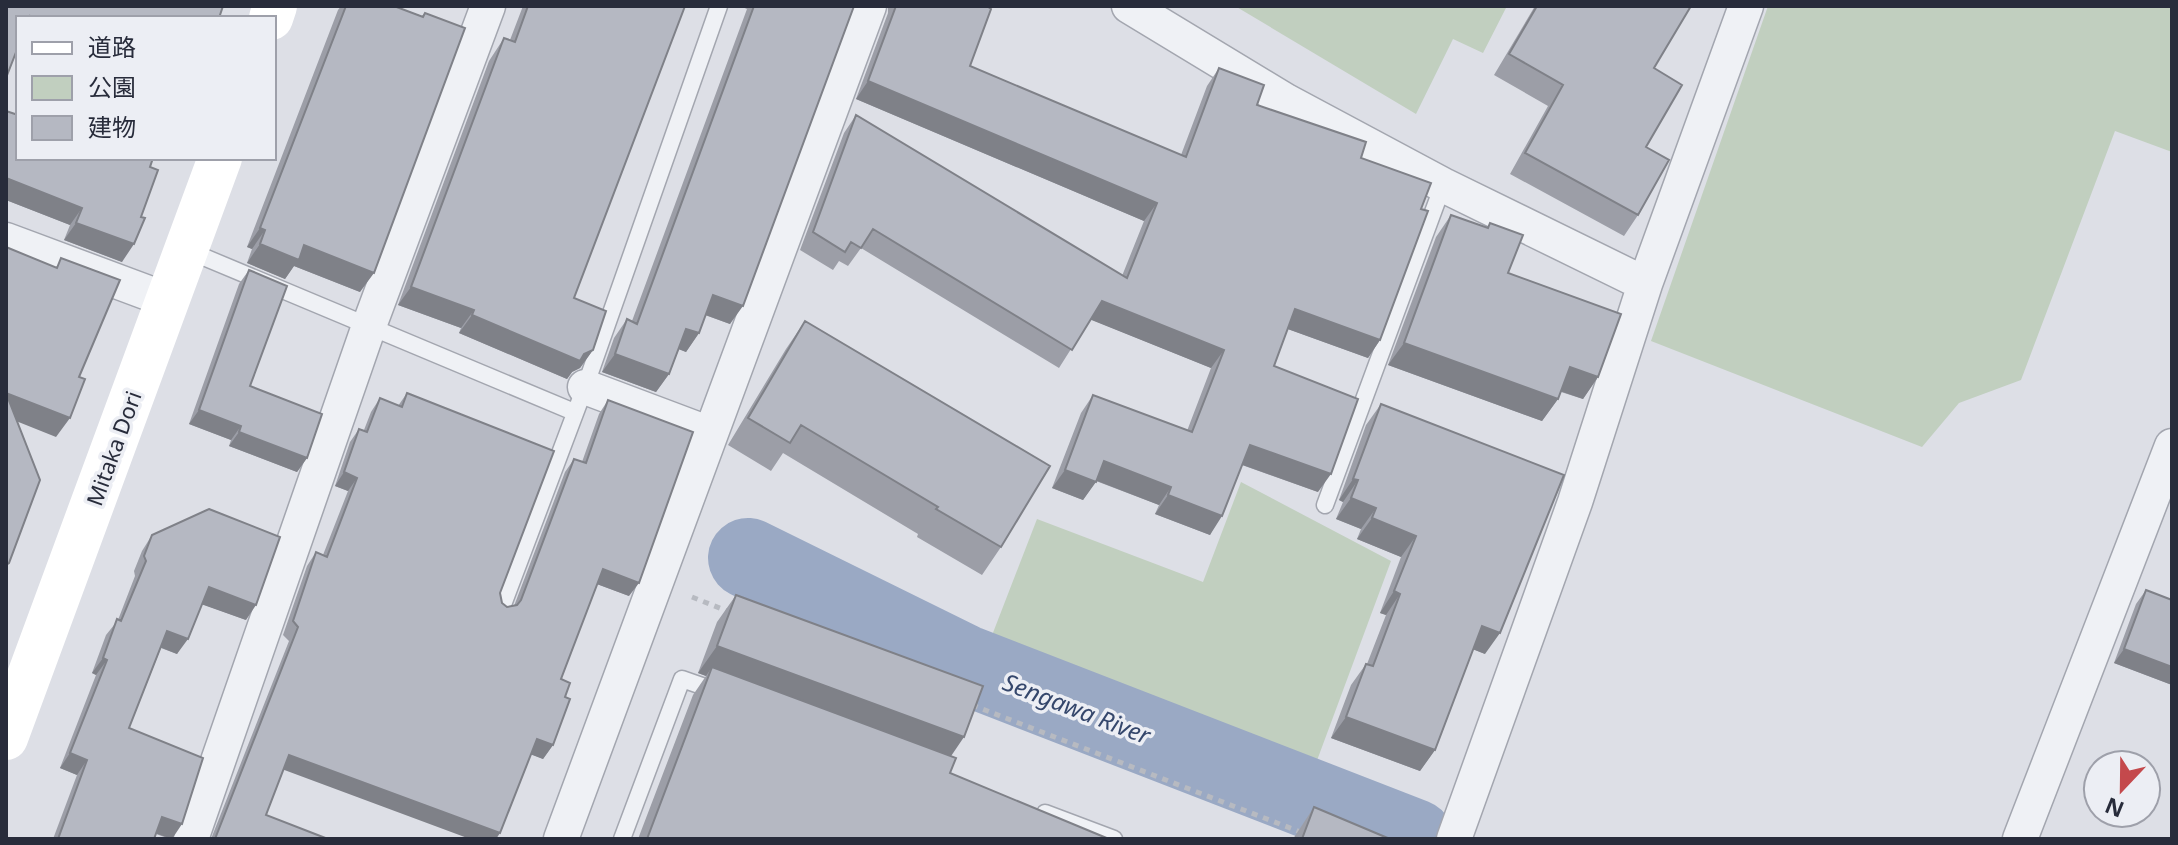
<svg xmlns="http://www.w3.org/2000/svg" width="2178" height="845" viewBox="0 0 2178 845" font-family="'Noto Sans','Noto Sans JP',sans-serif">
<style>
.green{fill:#c1cfbf}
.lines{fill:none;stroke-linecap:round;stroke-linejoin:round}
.river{stroke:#9aa9c4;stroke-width:80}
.lane-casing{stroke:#a3a6af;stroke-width:19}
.street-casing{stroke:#a3a6af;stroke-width:37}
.path{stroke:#b7bac1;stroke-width:5;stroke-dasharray:6 6;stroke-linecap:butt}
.lane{stroke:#eff1f5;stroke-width:16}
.street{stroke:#eff1f5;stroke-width:34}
.secondary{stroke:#fff;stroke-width:44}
.wall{fill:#9c9ea7}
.shaded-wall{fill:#7f8188}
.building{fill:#b5b8c2;stroke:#7f8188;stroke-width:2}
.labels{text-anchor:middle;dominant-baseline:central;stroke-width:7;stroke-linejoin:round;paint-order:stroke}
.street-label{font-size:22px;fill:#282c3b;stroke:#eceef4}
.water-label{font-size:24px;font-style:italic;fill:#35476c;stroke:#eceef4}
</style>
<rect width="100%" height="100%" fill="#dddfe6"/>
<path class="green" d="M1235 6H1507L1483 53 1453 39 1416 114Z
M1768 6H2172V152L2115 131 2021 380 1959 403 1922 447 1651 341Z
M1241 482 1391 561 1309 782 984 656 1037 519 1203 582Z"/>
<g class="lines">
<path class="river" d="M748 558 963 664 1414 839"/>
<defs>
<path id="lane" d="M187 250 574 412
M1325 505 1443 185
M501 610 585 387 719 6
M1045 813 1114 839
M622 839 682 679 719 692"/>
<path id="street" d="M1129 6 1286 101 1443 185 1645 284
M6 240 167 300
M585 387 710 434
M191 839 369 326 488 6
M561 839 869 6
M1454 839 1575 502 1645 284 1746 6
M2020 839 2172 446"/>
</defs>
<use href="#lane" class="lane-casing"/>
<use href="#street" class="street-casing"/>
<path class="path" d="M692 597 732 613
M972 705 1303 833"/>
<use href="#lane" class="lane"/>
<use href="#street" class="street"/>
<path class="secondary" d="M271 18 275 6
M6 738 220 158"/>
</g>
<path class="wall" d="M341 6H394L422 16 425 13 360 292 294 266 285 279 247 263 252 249 247 247 338 10Z
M523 6H685L574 298 593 350 580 368 572 372 567 379 459 333 461 328 398 305 489 61 504 38 510 40Z
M740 6H854L730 324 705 315 699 333 686 352 679 349 669 374 656 392 602 372 614 338 627 319 632 321 747 9Z
M888 6H987L970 66 1181 155 1207 86 1219 68 1257 105 1361 158 1421 209 1380 340 1368 358 1288 329 1274 366 1318 492 1242 465 1210 535 1155 514 1159 505 1096 481 1083 500 1052 488 1081 413 1093 395 1187 431 1211 368 1090 319 1059 368 861 248 848 266 839 261 833 270 800 250 844 133 856 115 1122 276 1144 221 856 99 888 13Z
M1535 6H1691L1654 68 1638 215 1624 236 1510 174 1548 106 1494 75Z
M6 111 150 167 122 262 64 240 70 225 6 200Z
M1451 215 1487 228 1490 223 1508 273 1598 377 1583 399 1561 392 1558 399 1542 421 1388 365 1436 237Z
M249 270 250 386 307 458 297 472 229 446 231 440 189 424 239 284Z
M805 321 1001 547 982 575 917 537 918 534 783 453 771 471 728 445 786 349Z
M407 393 500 593 502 603 507 607 514 606 565 472 574 459 582 462 599 414 608 400 629 596 597 584 561 679 565 697 553 745 543 759 531 754 283 770 266 815 328 839H211L289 641 283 635 307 566 316 552 323 555 348 491 335 486 350 442 359 429 364 430 371 412 380 398 398 406Z
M1381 404 1485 654 1473 649 1435 750 1420 771 1331 738 1351 685 1366 664H1367L1386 615 1380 613 1401 557 1357 539 1361 529 1336 519 1343 502 1339 500 1366 425Z
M152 535 246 620 202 604 177 654 161 648 129 728 170 839 156 834 154 839H53L77 775 60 768 96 675 92 673 106 635 118 620 135 576 134 571 142 551Z
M2146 590 2172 600V685L2114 663 2136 604Z
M736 595 951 756 950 773 1109 839H638L693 695 706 676 698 673 717 622Z
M1314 807 1390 839H1293Z"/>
<path class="shaded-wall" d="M868 81 1157 203 1144 221 856 99Z
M6 178 82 208 70 225 6 200Z
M76 223 134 244 122 262 64 240Z
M260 228 265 230 252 249 247 247Z
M260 244 304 245 374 273 360 292 294 266 285 279 247 263Z
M411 287 474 310 461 328 398 305Z
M713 295 743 306 730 324 700 313Z
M1102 301 1224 350 1211 368 1089 319Z
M1295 309 1380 340 1368 358 1282 327Z
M472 315 580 361 567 379 459 333Z
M686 329 699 333 686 352 673 347Z
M1404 343 1558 399 1542 421 1388 365Z
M593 350 580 368 572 372 584 354Z
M615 354 669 374 656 392 602 372Z
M1570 367 1598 377 1583 399 1554 389Z
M6 393 70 418 56 437 6 417Z
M199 410 241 426 231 440 189 424Z
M239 432 307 458 297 472 229 446Z
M1250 445 1331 474 1318 492 1237 463Z
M1104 461 1171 487 1159 505 1092 479Z
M1065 470 1096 482 1083 500 1052 488Z
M344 472 357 478 348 491 335 486Z
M1353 479 1358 480 1343 502 1339 500Z
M1168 495 1222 516 1210 535 1155 514Z
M1351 498 1376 508 1361 529 1336 519Z
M1372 518 1416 536 1401 557 1357 539Z
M603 569 639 583 629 596 594 583Z
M209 587 256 605 246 620 198 603Z
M1394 591 1400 594 1386 615 1380 613Z
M1482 626 1500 633 1485 654 1467 647Z
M167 631 188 639 177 654 157 646Z
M717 646 964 737 945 765 712 667 706 676 698 673Z
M2124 649 2172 667V685L2114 663Z
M103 658 107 660 96 675 92 673Z
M1346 717 1435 750 1420 771 1331 738Z
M537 739 553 745 543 759 527 753Z
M70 753 87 760 77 775 60 768Z
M289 755 500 833 496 839H470L279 768Z
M162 817 182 824 172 839 152 832Z"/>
<path class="building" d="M6 6H223L219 18H33L30 16 29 18H18V47L6 78Z
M346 6H394L423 17 425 13 465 28 374 273 304 245 299 260 260 244 265 230 260 228Z
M528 6H685L574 298 606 311 593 350 584 354 580 361 472 315 474 310 411 287 502 43 504 38 515 42Z
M754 6H854L743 306 713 295 699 333 686 329 669 374 615 354 627 319 637 324Z
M896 6H987L991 9 970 66 1186 157 1219 68 1264 85 1257 105 1366 142 1361 158 1431 183 1421 209 1428 211 1380 340 1295 309 1274 366 1358 399 1331 474 1250 445 1222 516 1168 495 1171 487 1104 461 1096 482 1065 470 1093 395 1192 432 1224 350 1102 301 1072 350 873 229 861 248 851 242 845 252 813 232 856 115 1127 278 1157 203 868 81Z
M1537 6H1691L1654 68 1682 85 1646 147 1669 160 1638 215 1525 153 1563 85 1509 54Z
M6 111 18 115V158H153L150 167 158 170 141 217 145 218 134 244 76 223 82 208 6 178Z
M1451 215 1488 228 1490 223 1523 235 1508 273 1621 314 1598 377 1570 367 1558 399 1404 343Z
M6 247 57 268 61 258 120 280 79 377 85 379 70 418 6 393 40 480 9 563 6 565Z
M249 270 287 286 250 386 322 414 307 458 239 432 241 426 199 410Z
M805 321 1050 466 1001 547 936 509 938 507 801 425 790 443 748 418Z
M407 393 554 451 500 593 502 603 507 607 517 605 521 600 574 459 586 463 608 400 693 432 639 583 603 569 561 679 570 683 565 697 570 699 553 745 537 739 500 833 289 755 266 815 328 839H215L298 627 293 621 316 552 327 557 357 478 344 472 359 429 367 432 380 398 402 407Z
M1381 404 1564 475 1500 633 1482 626 1435 750 1346 717 1366 664 1373 666 1400 594 1394 591 1416 536 1372 518 1376 508 1351 498 1358 480 1353 479Z
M209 509 280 537 256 605 209 587 188 639 167 631 129 728 203 758 182 824 162 817 154 839H58L87 760 70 753 107 660 103 658 117 619 121 621 146 561 144 556 152 535Z
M2146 590 2172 600V667L2124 649Z
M736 595 983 686 964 737 717 646Z
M712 667 956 758 950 773 1109 839H647Z
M1314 807 1390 839H1302Z"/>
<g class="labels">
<g class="street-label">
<text transform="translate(113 448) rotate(-70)">Mitaka Dori</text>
</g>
<g class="water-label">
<text transform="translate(1077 708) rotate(21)">Sengawa River</text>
</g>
</g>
<rect width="2178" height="845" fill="none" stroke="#282c3b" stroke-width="16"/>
<rect x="16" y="16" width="260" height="144" fill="#eceef4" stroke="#9ea0aa" stroke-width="2"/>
<rect x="32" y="42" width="40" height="12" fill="#ffffff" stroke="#9ea0aa" stroke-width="2"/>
<text x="88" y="56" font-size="24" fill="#282c3b">道路</text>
<rect x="32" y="76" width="40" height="24" fill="#c1cfbf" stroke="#9ea0aa" stroke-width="2"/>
<text x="88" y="96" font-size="24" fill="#282c3b">公園</text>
<rect x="32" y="116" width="40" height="24" fill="#b5b8c2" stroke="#9ea0aa" stroke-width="2"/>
<text x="88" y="136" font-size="24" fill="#282c3b">建物</text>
<g transform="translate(2122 789) rotate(202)"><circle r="38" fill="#eceef4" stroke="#9ea0aa" stroke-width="2"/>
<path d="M0-6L14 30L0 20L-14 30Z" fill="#c4494c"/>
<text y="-12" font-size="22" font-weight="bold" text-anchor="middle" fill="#282c3b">N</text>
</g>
</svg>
